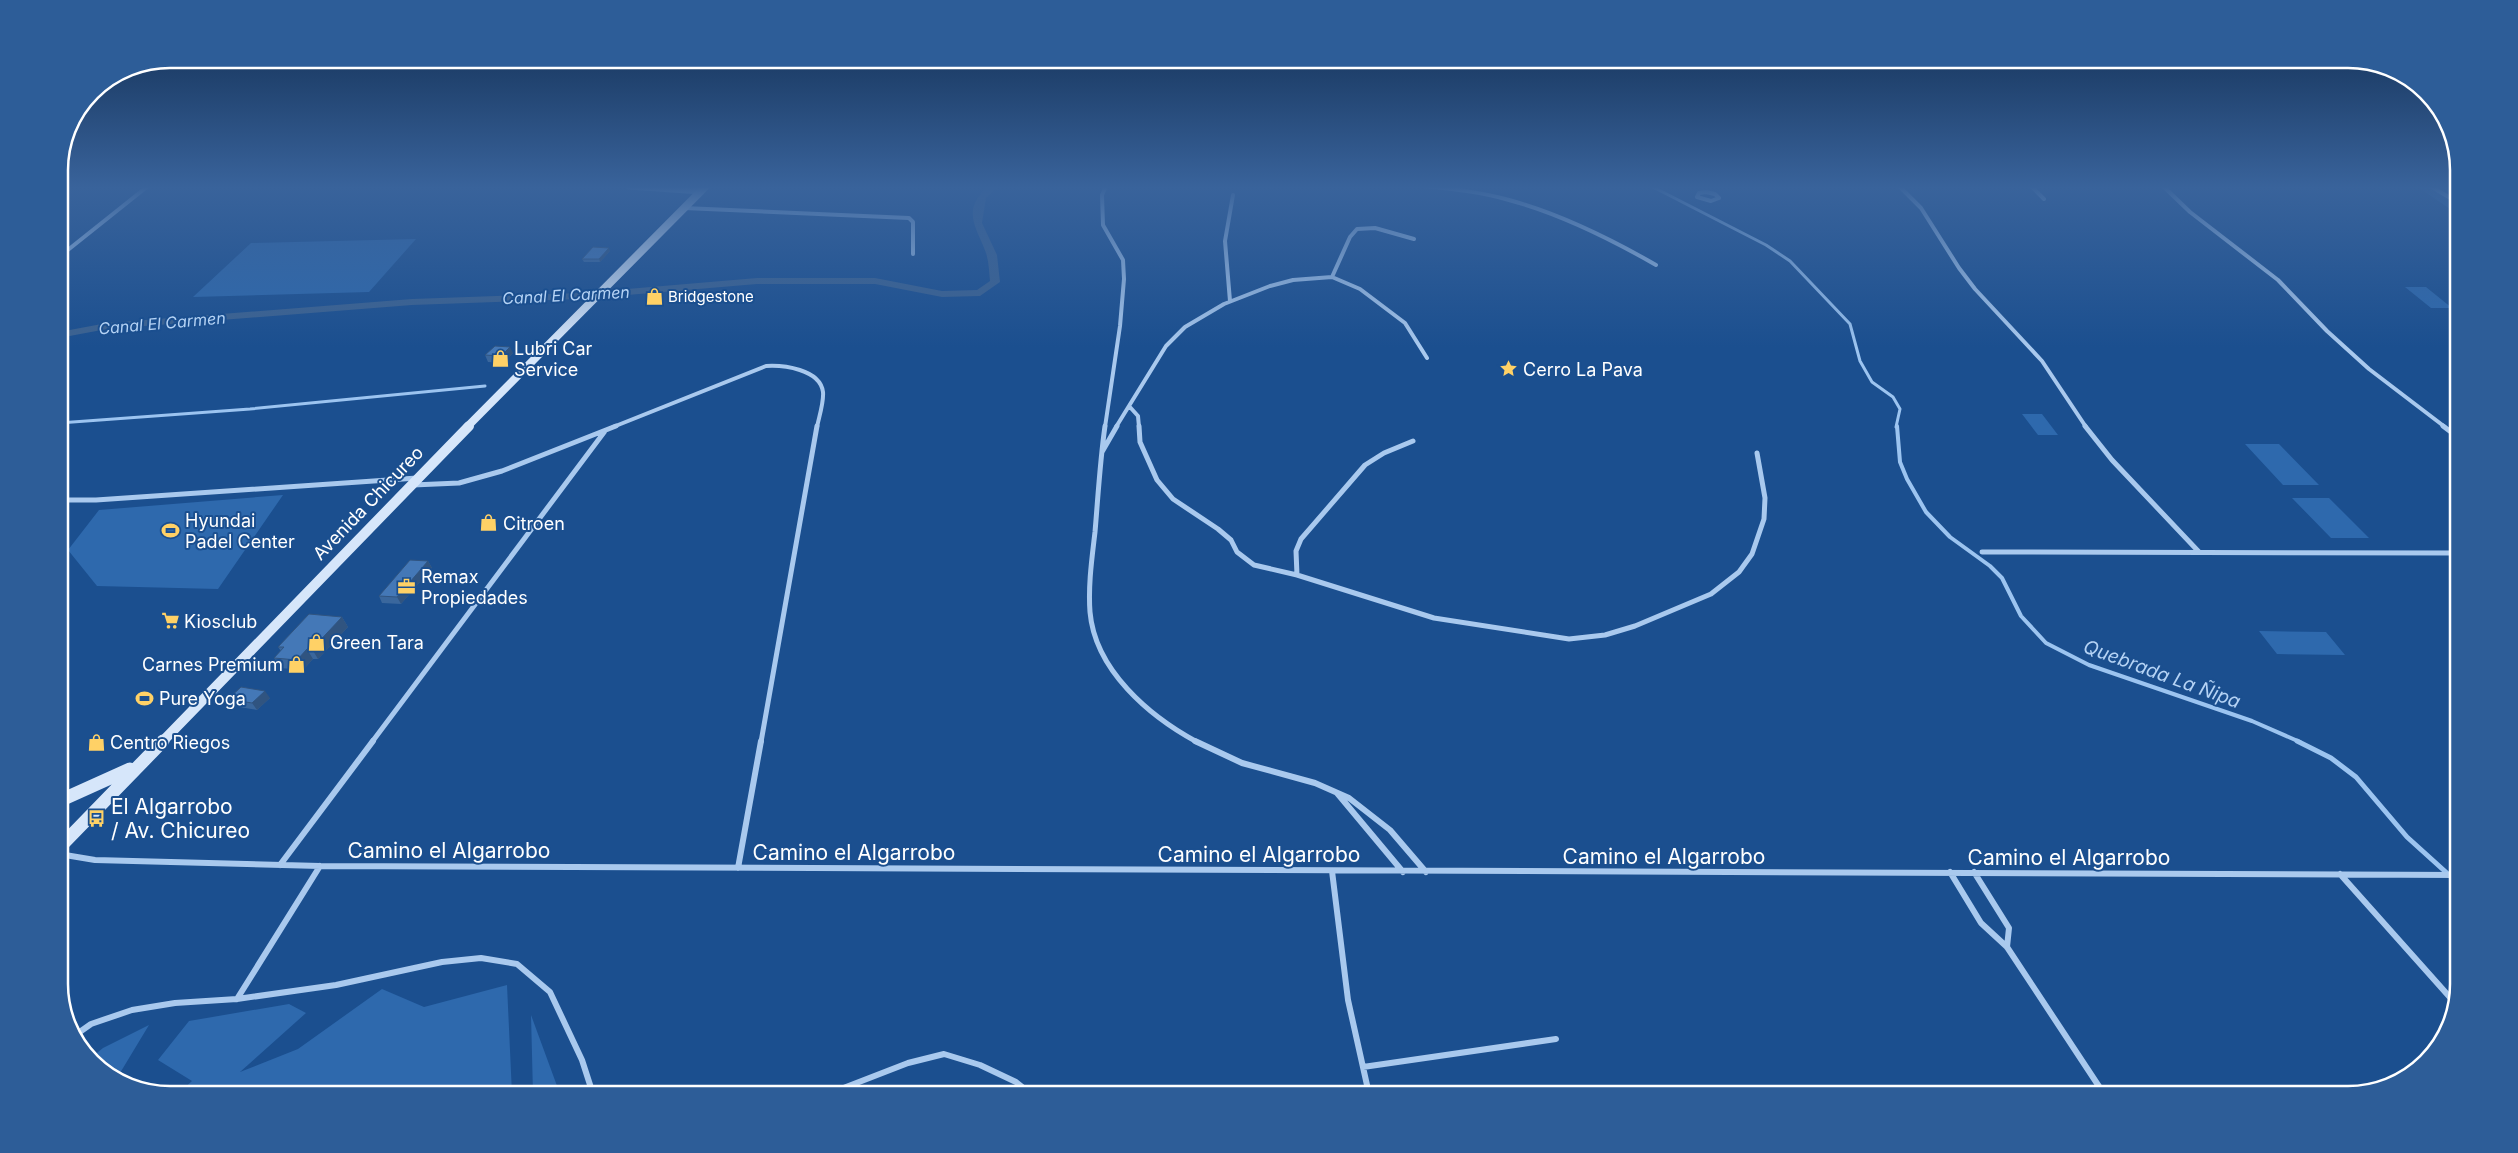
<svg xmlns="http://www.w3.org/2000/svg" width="2518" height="1153" viewBox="0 0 2518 1153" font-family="Inter,sans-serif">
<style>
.green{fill:#2e69ad}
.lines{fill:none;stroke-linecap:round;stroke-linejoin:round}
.stream-far2{stroke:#9cc4f0;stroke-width:3}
.stream-far1{stroke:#9cc4f0;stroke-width:4}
.stream{stroke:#9cc4f0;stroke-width:5}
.canal{fill:#3c6290;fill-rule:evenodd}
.minor-far2{stroke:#a9c9ee;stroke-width:4}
.minor-far1{stroke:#a9c9ee;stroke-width:5}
.minor{stroke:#a9c9ee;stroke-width:6}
.tertiary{stroke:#a9c9ee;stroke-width:7}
.secondary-far2{stroke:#d6e6fa;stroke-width:8}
.secondary-far1{stroke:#d6e6fa;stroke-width:10}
.secondary{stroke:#d6e6fa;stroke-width:13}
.wall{fill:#3a679d}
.shaded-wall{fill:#305480}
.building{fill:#4478b7;stroke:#305480}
.labels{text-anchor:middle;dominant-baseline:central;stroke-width:4;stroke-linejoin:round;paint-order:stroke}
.far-poi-label{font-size:15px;fill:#fff;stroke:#1b4f8f;text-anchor:start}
.far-water-label{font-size:16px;font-style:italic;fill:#b5d3f5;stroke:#1b4f8f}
.poi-label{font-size:18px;fill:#fff;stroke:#1b4f8f;text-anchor:start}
.street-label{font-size:18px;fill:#fff;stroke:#1b4f8f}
.water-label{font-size:19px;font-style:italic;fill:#b5d3f5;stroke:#1b4f8f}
.near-poi-label{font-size:21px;fill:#fff;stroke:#1b4f8f;text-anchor:start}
.near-street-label{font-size:21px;fill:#fff;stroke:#1b4f8f}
.rim{fill:none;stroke:#fff;stroke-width:2.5}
</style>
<rect width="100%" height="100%" fill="#1b4f8f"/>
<path class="green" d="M2416 186H2450L2459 191V215Z
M416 239 369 292 193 297 251 243Z
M2405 287H2426L2452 308H2431Z
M2022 414H2042L2058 435H2038Z
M2245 444H2279L2319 485H2283Z
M283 495 218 589 97 586 68 550 99 510Z
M2292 498H2329L2369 538H2331Z
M2259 631 2326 632 2345 655 2277 654Z
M507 985 512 1094H178L192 1081 158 1060 189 1021 289 1004 306 1013 240 1072 298 1049 382 989 424 1007Z
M531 1015 560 1094H533Z
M149 1025 117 1078 92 1057 103 1048Z"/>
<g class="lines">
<path class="stream-far2" d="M1651 186 1766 245 1790 261 1850 324 1860 361 1872 382 1893 397 1900 409 1896 427
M59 423 250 409 485 386"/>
<path class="stream-far1" d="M1897 426 1900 462 1907 479 1926 512 1950 537 1990 566 2002 578 2021 616 2046 643 2089 665 2252 721 2300 742"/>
<path class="stream" d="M2297 741 2331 758 2356 777 2407 837 2459 884"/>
<path class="canal" d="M988 186H998L986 198 982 223 997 255 1000 282 980 296 942 297 875 284H757L580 299 412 305 107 329 59 338V332L107 323 412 299 580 293 757 278H875L942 291 977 290 990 281C989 272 989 262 986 253 976 226 961 211 988 186Z"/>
<path class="minor-far2" d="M1425 186C1453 189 1481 192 1509 200 1561 214 1609 238 1656 265
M1899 186 1921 208 1959 268 1975 289 2042 361 2086 427
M2031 186 2044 199
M2163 186 2190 212 2278 280 2327 331 2369 369 2445 427
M2430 186 2459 203
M1706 192 1715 194 1719 198 1711 201 1697 197 1699 193Z
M684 208 909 218 913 222V254
M59 257 148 186
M1332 277 1350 237 1357 229 1375 228 1414 239
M1230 301 1225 241 1233 195
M1129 406 1138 416 1139 427
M613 427 766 366C783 365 820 369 823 392 824 402 819 417 817 427
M1105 427 1120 326 1124 279 1123 260 1103 225 1102 195 1106 186
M1116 427 1166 346 1185 327 1224 304 1270 286 1293 280 1332 277 1360 289 1405 323 1427 358"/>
<path class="minor-far1" d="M1105 426C1100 461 1098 497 1095 532 1092 558 1088 585 1090 612 1095 670 1149 716 1197 742
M1139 426 1140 442 1157 480 1173 499 1218 529 1231 540 1237 552 1254 565 1297 575 1434 618 1569 639 1605 635 1635 626 1711 594 1739 572 1752 554 1764 519 1765 498 1757 453
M2085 426 2112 460 2199 552
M2443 426 2459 438
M1102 452 1117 426
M413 485 459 483 502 471 616 426
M59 500H96L417 478
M1982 552 2459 553
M1297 575 1296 551 1301 539 1365 465 1384 453 1413 441
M372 742 605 431
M761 742 817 426"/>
<path class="minor" d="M1195 741 1242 763 1315 783 1349 798 1390 830 1426 872
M1337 793 1403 872
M59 854 95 860 320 866 2459 875
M280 865 373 741
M738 868 761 741
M1332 871 1348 1000 1369 1094
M1950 872 1981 923 2007 947 2104 1094
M1974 872 2009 928 2007 947
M2340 874 2455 1003
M237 999 320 866
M74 1036 91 1024 132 1010 175 1003 237 999 336 985 442 962 481 958 517 964 550 992 582 1060 593 1094
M1363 1067 1556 1039
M828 1094 908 1063 944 1054 980 1065 1016 1082 1031 1094"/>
<path class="tertiary" d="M629 186 701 191"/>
<path class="secondary-far2" d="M467 427 706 186"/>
<path class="secondary-far1" d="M162 742 469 426"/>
<path class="secondary" d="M59 801 130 769
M59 848 163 741"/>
</g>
<path class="wall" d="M610 251 600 262H584L582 259Z
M513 353 504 363 488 362 485 355Z
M428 561 432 568 401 604 382 603 379 596Z
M342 617 348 627 318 659H313L303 670 280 668 274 658 281 651 278 647Z
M270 698 257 710 233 706 228 699Z"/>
<path class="shaded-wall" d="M609 248 610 251 600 262 599 259Z
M510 347 513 353 504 363 501 356Z
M428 561 432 568 401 604 397 597Z
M342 617 348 627 318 659 312 649Z
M307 649 313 659 303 670 297 660Z
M265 691 270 698 257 710 252 703Z"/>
<path class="building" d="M593 247 609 248 599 259H582Z
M495 346 510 347 501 356 485 355Z
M410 560 428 561 397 597 379 596Z
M309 614 342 617 312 649H307L297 660 274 658 284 647H278Z
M241 687 265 691 252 703 228 699Z"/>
<linearGradient id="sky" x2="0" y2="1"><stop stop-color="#0f2b4f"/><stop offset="0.54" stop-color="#39639b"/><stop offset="1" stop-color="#39639b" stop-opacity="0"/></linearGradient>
<rect width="2518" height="347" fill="url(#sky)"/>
<defs>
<symbol id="shop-bare" viewBox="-9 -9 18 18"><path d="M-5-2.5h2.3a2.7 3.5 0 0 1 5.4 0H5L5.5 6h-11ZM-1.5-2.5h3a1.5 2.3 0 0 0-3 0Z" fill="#ffd166" stroke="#1b4f8f" stroke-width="2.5" paint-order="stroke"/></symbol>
<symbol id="sight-bare" viewBox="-9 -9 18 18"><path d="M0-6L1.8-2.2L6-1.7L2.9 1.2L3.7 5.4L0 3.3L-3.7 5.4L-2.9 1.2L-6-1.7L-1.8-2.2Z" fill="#ffd166" stroke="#1b4f8f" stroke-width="2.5" paint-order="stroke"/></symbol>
<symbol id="stadium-bare" viewBox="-9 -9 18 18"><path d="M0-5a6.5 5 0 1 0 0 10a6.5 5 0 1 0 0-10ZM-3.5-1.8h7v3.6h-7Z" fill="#ffd166" stroke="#1b4f8f" stroke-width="2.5" paint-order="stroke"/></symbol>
<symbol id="office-bare" viewBox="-9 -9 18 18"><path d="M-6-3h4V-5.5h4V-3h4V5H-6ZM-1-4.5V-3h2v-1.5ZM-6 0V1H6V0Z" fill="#ffd166" stroke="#1b4f8f" stroke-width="2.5" paint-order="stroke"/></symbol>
<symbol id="supermarket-bare" viewBox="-9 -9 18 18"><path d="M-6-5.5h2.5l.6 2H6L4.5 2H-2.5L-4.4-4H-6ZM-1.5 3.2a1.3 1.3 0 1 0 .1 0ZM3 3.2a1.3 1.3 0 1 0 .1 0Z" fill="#ffd166" stroke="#1b4f8f" stroke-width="2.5" paint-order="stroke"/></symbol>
<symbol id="bus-bare" viewBox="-9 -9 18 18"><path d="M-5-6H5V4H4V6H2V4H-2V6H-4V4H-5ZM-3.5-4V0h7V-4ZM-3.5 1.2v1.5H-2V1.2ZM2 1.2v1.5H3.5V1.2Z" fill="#ffd166" stroke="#1b4f8f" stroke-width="2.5" paint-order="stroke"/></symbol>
</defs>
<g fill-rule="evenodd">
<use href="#shop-bare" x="642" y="284" width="25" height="25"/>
<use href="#shop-bare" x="488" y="346" width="25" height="25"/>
<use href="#sight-bare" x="1496" y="356" width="25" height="25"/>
<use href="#shop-bare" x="476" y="510" width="25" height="25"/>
<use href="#stadium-bare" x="158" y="518" width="25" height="25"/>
<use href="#office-bare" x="394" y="574" width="25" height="25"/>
<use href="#supermarket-bare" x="158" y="608" width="25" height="25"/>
<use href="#shop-bare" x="304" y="630" width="25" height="25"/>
<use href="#shop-bare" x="284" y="652" width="25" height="25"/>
<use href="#stadium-bare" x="132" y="686" width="25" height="25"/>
<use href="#shop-bare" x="84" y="730" width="25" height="25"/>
<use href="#bus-bare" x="84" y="806" width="25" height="25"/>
</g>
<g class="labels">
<g class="far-poi-label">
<text x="668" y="296">Bridgestone</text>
</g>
<g class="far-water-label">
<text transform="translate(566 295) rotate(-3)">Canal El Carmen</text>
<text transform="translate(162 323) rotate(-5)">Canal El Carmen</text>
</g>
<g class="poi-label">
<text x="514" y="348">Lubri Car<tspan x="514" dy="21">Service</tspan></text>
<text x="1523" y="369">Cerro La Pava</text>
<text x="185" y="520">Hyundai<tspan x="185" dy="21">Padel Center</tspan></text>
<text x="503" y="523">Citroen</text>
<text x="421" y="576">Remax<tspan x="421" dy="21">Propiedades</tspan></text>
<text x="184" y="621">Kiosclub</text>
<text x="330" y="642">Green Tara</text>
<text x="283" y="664" text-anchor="end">Carnes Premium</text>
<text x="159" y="698">Pure Yoga</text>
<text x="110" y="742">Centro Riegos</text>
</g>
<g class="street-label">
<text transform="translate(368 503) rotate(-46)">Avenida Chicureo</text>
</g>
<g class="water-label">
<text transform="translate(2162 674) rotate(20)">Quebrada La Ñipa</text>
</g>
<g class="near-poi-label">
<text x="111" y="806">El Algarrobo<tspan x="111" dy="24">/ Av. Chicureo</tspan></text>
</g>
<g class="near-street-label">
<text x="449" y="850">Camino el Algarrobo</text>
<text x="854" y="852">Camino el Algarrobo</text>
<text x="1259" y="854">Camino el Algarrobo</text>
<text x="1664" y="856">Camino el Algarrobo</text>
<text x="2069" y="857">Camino el Algarrobo</text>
</g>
</g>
<path d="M0 0H2518V1153H0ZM170 68H2348A102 102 0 0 1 2450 170V984A102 102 0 0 1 2348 1086H170A102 102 0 0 1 68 984V170A102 102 0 0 1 170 68Z" fill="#2d5d98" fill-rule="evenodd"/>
<path class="rim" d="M170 68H2348A102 102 0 0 1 2450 170V984A102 102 0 0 1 2348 1086H170A102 102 0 0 1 68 984V170A102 102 0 0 1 170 68Z"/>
</svg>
